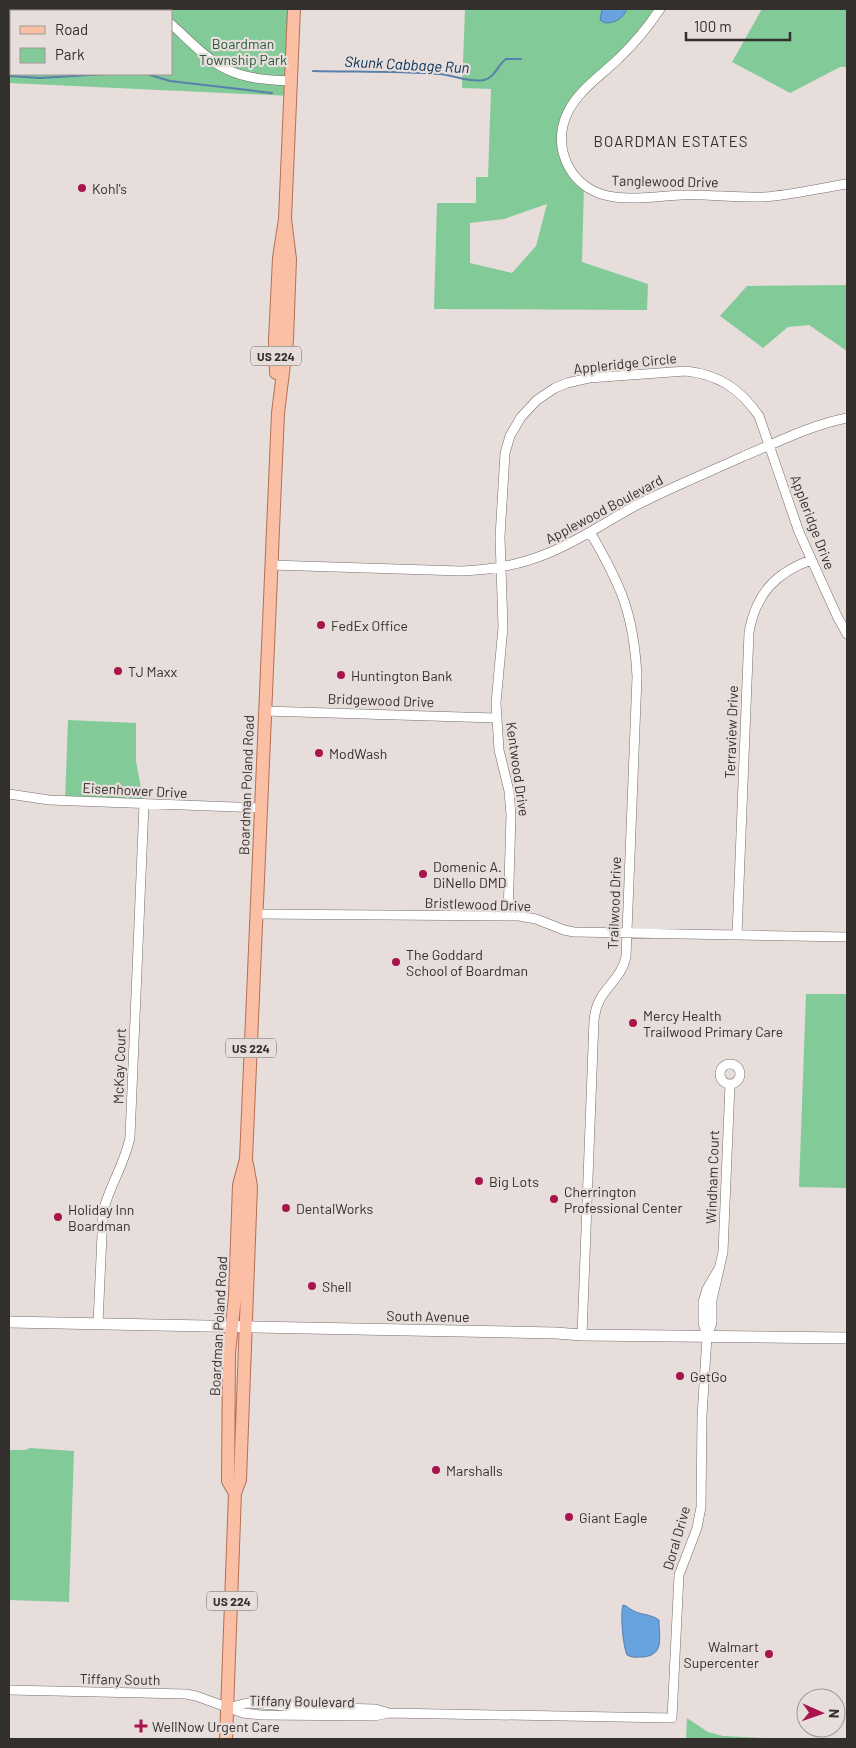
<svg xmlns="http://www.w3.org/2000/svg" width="856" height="1748" viewBox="0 0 856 1748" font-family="Barlow,sans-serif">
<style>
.green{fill:#82ca98;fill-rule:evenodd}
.water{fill:#68a3df;stroke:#5880aa}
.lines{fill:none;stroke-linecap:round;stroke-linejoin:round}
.stream{stroke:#5880aa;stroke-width:2}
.minor-casing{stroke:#746d6a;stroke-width:10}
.secondary-casing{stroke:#746d6a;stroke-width:12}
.primary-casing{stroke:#b17153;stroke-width:14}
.minor{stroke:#fff;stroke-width:9}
.secondary{stroke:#fff;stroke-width:11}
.primary{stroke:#fabfa4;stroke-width:12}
.poi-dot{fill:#a8154d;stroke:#e7dedc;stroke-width:2}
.labels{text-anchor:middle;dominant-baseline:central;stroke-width:4.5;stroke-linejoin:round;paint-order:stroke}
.shield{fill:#e7dedc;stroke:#686462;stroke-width:1}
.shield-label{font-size:12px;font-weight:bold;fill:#322f2d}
.park-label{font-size:14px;fill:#245b38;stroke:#e7dedc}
.street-label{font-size:14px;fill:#322f2d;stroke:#e7dedc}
.poi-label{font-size:14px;fill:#322f2d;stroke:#e7dedc;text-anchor:start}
.water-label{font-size:15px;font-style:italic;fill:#002d54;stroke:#e7dedc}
.neighbourhood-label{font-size:15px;letter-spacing:1px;fill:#322f2d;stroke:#e7dedc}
</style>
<rect width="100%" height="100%" fill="#e7dedc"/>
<path class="green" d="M9 9H294L291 96 9 83ZM11 11H171V74H11Z
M465 9H602L601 11H627V9H660L568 111 562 150 584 185 582 262 648 284 647 310 434 309 437 203H476V177H488L491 89 462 88ZM547 204 536 246 512 273 470 263V223L504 219Z
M762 9H847V67H840L790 93 732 62Z
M847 285V351L809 325 788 327 763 348 720 316 747 286Z
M68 720 136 723V761L144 804 65 801Z
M806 994H847V1188L799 1187Z
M30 1448 74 1451 69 1602 9 1600V1450H25Z
M687 1718 708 1732 723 1736 764 1738V1739H686Z"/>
<path class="water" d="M602 9H627C623 19 615 23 605 23L600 20Z
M623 1605C628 1606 629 1609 634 1611 641 1615 651 1614 659 1620 659 1637 665 1655 643 1657 637 1657 632 1658 627 1655 623 1646 620 1614 623 1605Z"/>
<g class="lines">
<path class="stream" d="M313 71C355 72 397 71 439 74 454 75 469 83 484 80 495 78 498 64 506 59H521
M147 74 170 81 272 93
M9 76 40 78 106 74"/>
<defs>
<path id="minor" d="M152 9 155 11
M660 9C648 27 635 43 619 58 602 75 577 91 567 114 553 145 567 182 601 194 625 202 656 196 681 195 709 194 737 198 764 197 792 195 820 188 847 184
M171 24C188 39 206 59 226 69 246 79 269 80 291 81
M271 565 461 571C490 570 519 565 546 554 577 542 604 523 633 507 669 488 707 473 744 456 778 442 811 425 847 418
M264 711 496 718
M9 794 49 800 261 808
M256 914 519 916 536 919 564 930 574 932 847 937
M508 916 511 815 509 791 499 750 496 703 503 627 500 537 505 453 510 436 521 417 537 400 555 388 567 383 589 378 686 371C720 375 740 389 759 416L799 532 837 616 847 634
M737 935 749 632C756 594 775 573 811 560
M720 1074a10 10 0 1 1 20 0a10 10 0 1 1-20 0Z
M98 1324 103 1212C109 1186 125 1164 130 1137L144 804
M582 1335 594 1020C597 988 620 984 626 957L637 677C634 614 621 585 590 532
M707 1336 712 1323V1300L723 1252 730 1084
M9 1690 186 1694 196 1696 243 1713 262 1715 375 1716 388 1713 672 1718 679 1575 697 1528 701 1507 702 1416 707 1336 703 1323V1302L707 1289 718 1270
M228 1708 247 1703 300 1707 375 1709 386 1712"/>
<path id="secondary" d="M9 1322 556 1333 582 1335 847 1338"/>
<path id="primary" d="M276 373 275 340 279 258 285 219 294 9
M235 1493 228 1481 229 1353 235 1297 239 1185 246 1159 278 413 287 340 290 259 285 219
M226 1739 235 1493 240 1480 251 1186 247 1164"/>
</defs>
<use href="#minor" class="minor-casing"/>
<use href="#secondary" class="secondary-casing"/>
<use href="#primary" class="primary-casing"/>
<use href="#minor" class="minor"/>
<use href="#secondary" class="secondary"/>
<use href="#primary" class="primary"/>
</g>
<g class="poi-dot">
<circle cx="82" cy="188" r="5"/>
<circle cx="321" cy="625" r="5"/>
<circle cx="118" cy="671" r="5"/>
<circle cx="341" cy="675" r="5"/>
<circle cx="319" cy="753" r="5"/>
<circle cx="423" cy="874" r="5"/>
<circle cx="396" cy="962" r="5"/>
<circle cx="633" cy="1023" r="5"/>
<circle cx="479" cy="1181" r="5"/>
<circle cx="554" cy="1199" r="5"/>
<circle cx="286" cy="1208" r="5"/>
<circle cx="58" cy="1217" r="5"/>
<circle cx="312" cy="1286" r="5"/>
<circle cx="680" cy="1376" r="5"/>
<circle cx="436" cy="1470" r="5"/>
<circle cx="569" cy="1517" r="5"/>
<circle cx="769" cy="1654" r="5"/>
<path d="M138.5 1718.5h5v5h5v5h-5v5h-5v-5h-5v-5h5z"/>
</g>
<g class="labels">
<g class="shield">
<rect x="251" y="346.5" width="50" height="19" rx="4"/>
<rect x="226" y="1038.5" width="50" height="19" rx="4"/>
<rect x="207" y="1591.5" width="50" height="19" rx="4"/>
</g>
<g class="shield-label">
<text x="276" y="356">US 224</text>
<text x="251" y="1048">US 224</text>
<text x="232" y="1601">US 224</text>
</g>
<g class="park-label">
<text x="243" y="43">Boardman<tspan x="243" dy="16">Township Park</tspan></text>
</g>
<g class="street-label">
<text transform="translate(665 181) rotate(1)">Tanglewood Drive</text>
<text transform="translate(625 363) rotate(-6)">Appleridge Circle</text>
<text transform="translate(604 509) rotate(-28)">Applewood Boulevard</text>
<text transform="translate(813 522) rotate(69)">Appleridge Drive</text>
<text transform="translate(381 700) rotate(2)">Bridgewood Drive</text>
<text transform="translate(731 732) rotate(-88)">Terraview Drive</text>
<text transform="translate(518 769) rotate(82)">Kentwood Drive</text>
<text transform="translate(246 785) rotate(-88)">Boardman Poland Road</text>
<text transform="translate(135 790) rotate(3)">Eisenhower Drive</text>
<text transform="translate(614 903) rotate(-88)">Trailwood Drive</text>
<text transform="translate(478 904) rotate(2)">Bristlewood Drive</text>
<text transform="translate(119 1066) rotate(-88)">McKay Court</text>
<text transform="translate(712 1177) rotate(-88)">Windham Court</text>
<text transform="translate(428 1316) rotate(1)">South Avenue</text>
<text transform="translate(218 1326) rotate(-87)">Boardman Poland Road</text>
<text transform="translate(676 1538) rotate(-74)">Doral Drive</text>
<text transform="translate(120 1679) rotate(1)">Tiffany South</text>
<text transform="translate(302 1701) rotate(1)">Tiffany Boulevard</text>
</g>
<g class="poi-label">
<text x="92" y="188">Kohl's</text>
<text x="331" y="625">FedEx Office</text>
<text x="128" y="671">TJ Maxx</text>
<text x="351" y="675">Huntington Bank</text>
<text x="329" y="753">ModWash</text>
<text x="433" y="866">Domenic A.<tspan x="433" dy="16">DiNello DMD</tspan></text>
<text x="406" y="954">The Goddard<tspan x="406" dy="16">School of Boardman</tspan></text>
<text x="643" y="1015">Mercy Health<tspan x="643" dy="16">Trailwood Primary Care</tspan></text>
<text x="489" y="1181">Big Lots</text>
<text x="564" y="1191">Cherrington<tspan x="564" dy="16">Professional Center</tspan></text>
<text x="296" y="1208">DentalWorks</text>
<text x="68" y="1209">Holiday Inn<tspan x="68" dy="16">Boardman</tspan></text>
<text x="322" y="1286">Shell</text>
<text x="690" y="1376">GetGo</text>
<text x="446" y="1470">Marshalls</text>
<text x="579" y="1517">Giant Eagle</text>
<text x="759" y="1646" text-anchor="end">Walmart<tspan x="759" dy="16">Supercenter</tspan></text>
<text x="152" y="1726">WellNow Urgent Care</text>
</g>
<g class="water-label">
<text transform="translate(407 64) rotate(3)">Skunk Cabbage Run</text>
</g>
<g class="neighbourhood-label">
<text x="671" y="141">BOARDMAN ESTATES</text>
</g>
</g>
<rect width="856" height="1748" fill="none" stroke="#322f2d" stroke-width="20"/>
<rect x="10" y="10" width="162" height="65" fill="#e7dedc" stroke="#9f9896"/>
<rect x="20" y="26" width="25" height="8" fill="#fabfa4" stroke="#9f9896"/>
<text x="55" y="35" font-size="15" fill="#322f2d">Road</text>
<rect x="20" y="48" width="25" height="15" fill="#82ca98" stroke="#9f9896"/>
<text x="55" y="60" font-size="15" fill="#322f2d">Park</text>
<g transform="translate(821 1713) rotate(92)"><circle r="24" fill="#e7dedc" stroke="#9f9896"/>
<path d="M0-4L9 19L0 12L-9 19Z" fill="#a8154d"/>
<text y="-8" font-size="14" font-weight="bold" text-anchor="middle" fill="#322f2d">N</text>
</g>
<path d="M686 32v8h104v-8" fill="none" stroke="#322f2d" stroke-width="2.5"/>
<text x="694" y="32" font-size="15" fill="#322f2d" stroke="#e7dedc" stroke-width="4" paint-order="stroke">100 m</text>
</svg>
